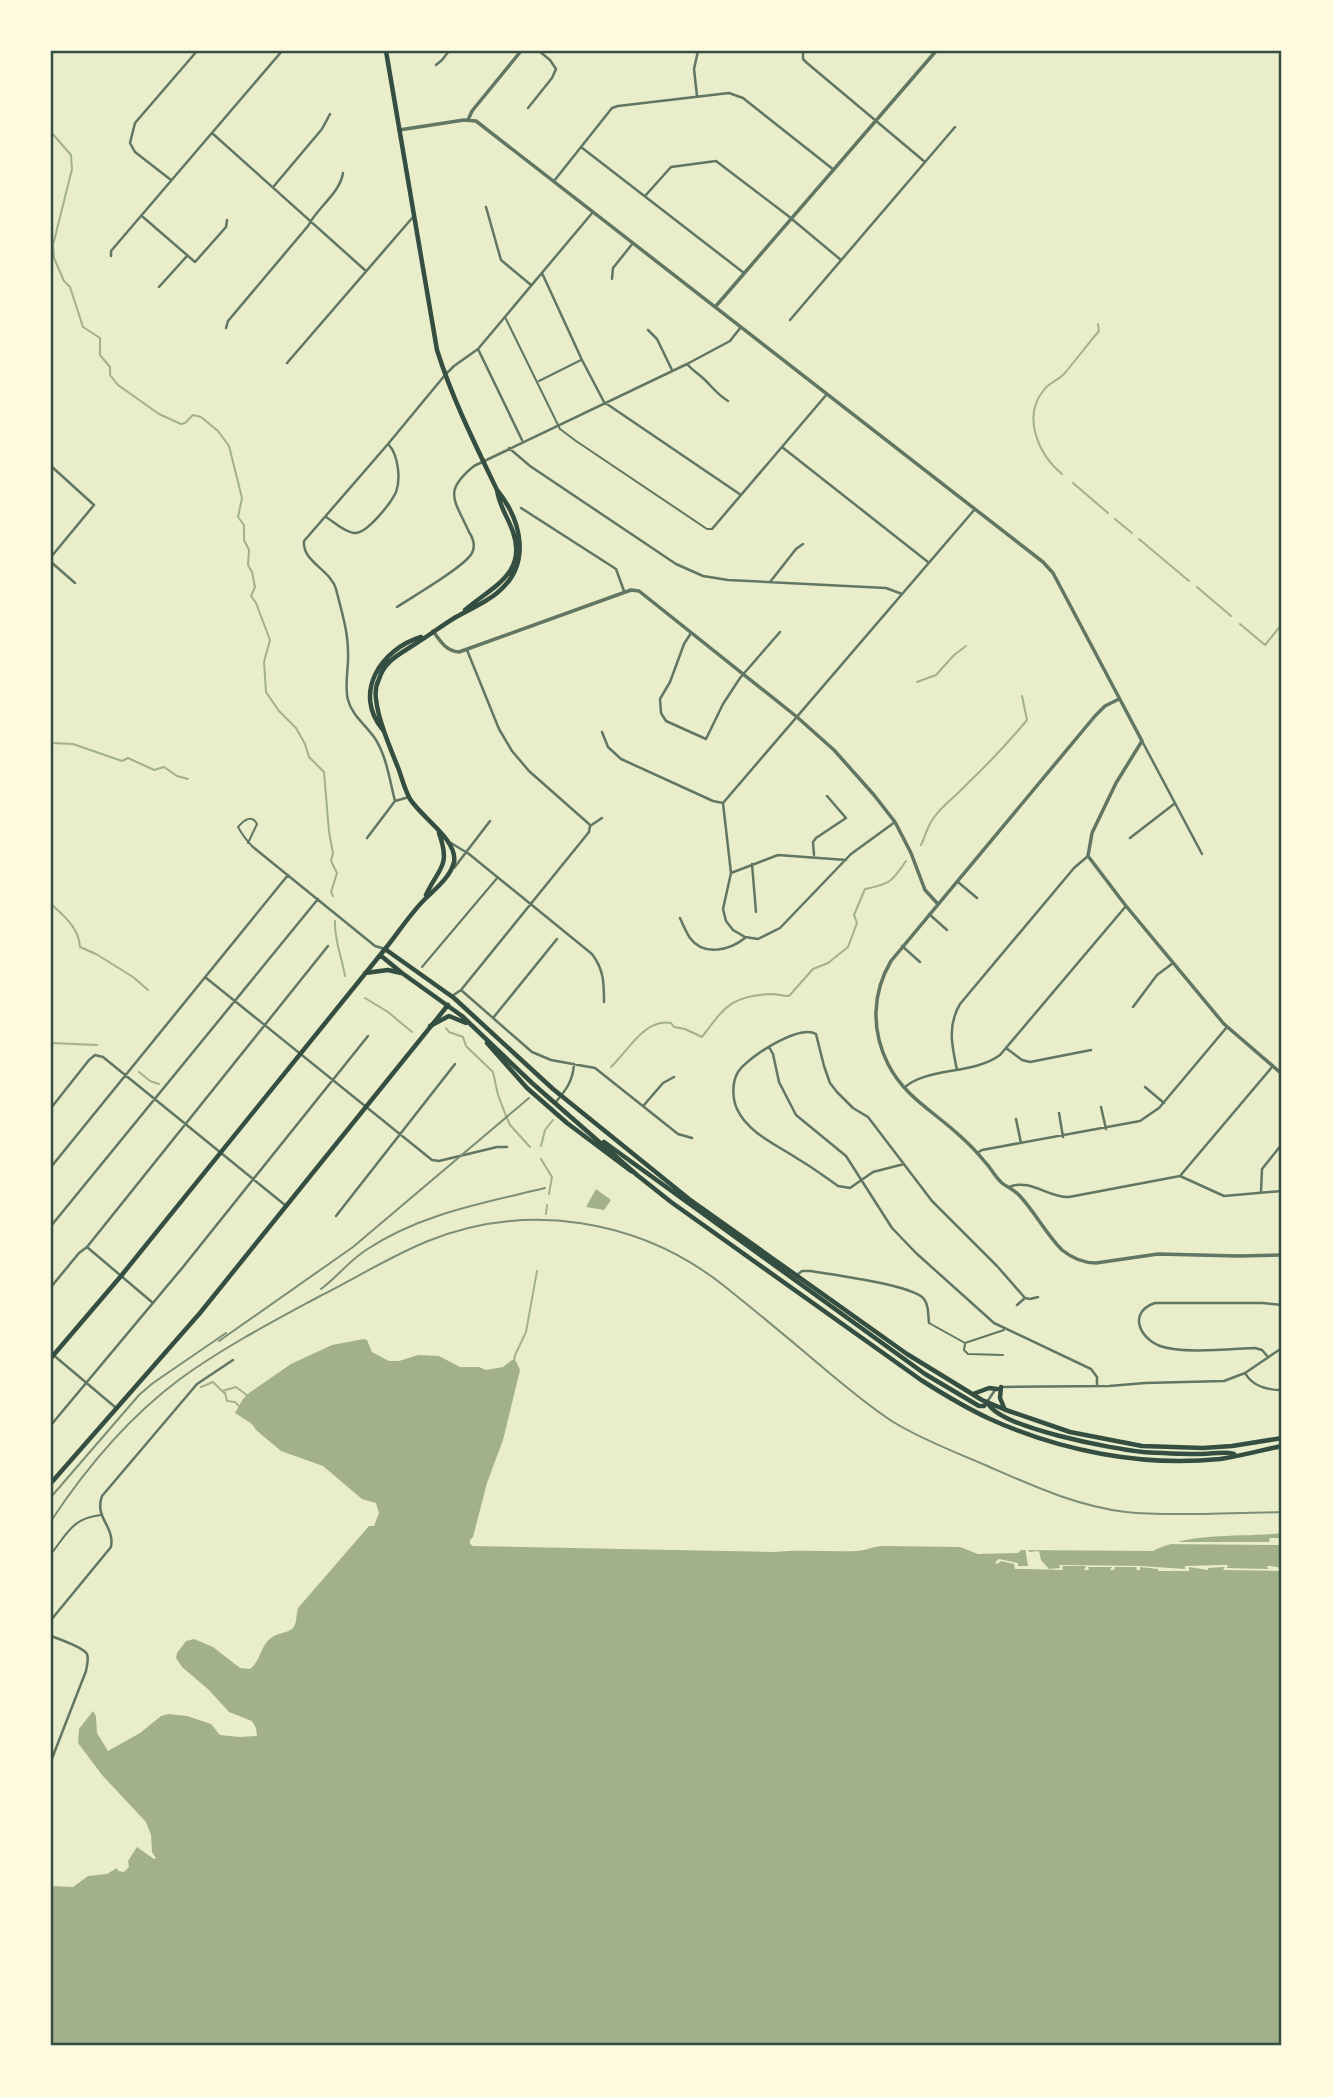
<svg xmlns="http://www.w3.org/2000/svg" width="1333" height="2097" viewBox="0 0 1333 2097" font-family="Rubik,sans-serif">
<style>
.water{fill:#a3b18a}
.pier{fill:#e9edc9}
.lines{fill:none;stroke-linecap:round;stroke-linejoin:round}
.stream{stroke:#a3b18a;stroke-width:2}
.service{stroke:#617663;stroke-width:2}
.minor{stroke:#617663;stroke-width:2.5}
.tertiary{stroke:#617663;stroke-width:3.5}
.secondary{stroke:#344e41;stroke-width:4.5}
.primary{stroke:#344e41;stroke-width:4.5}
.rail{stroke:#7c8e77;stroke-width:2}
.neatline{fill:none;stroke:#344e41;stroke-width:2.5}
</style>
<rect width="100%" height="100%" fill="#e9edc9"/>
<path class="water" d="M596 1189 611 1200 604 1210 586 1207Z
M364 1339 367 1340 372 1352 389 1361H399L418 1355 439 1356 460 1367H479L486 1370 503 1367 512 1360 516 1361 520 1370 503 1440 487 1483 473 1537 470 1540V1544L473 1546 773 1552C801 1549 828 1552 856 1551 865 1551 874 1546 883 1546L960 1547 978 1554 1018 1553 1021 1550 1153 1551C1192 1531 1240 1538 1282 1533V2046H51V1886L73 1887 88 1876 107 1874 117 1868 118 1871 124 1872 129 1867 128 1861 137 1847 154 1859 156 1858 152 1852 151 1835 146 1822 102 1775 78 1743 79 1729 93 1711 96 1716 97 1733 108 1751 140 1733 161 1716 168 1714 187 1716 211 1724 220 1735 240 1737 257 1736 256 1728 252 1721 229 1712 209 1690 182 1667 176 1658 177 1653 186 1641 194 1639 213 1647 240 1668 250 1669C261 1661 260 1646 271 1638 277 1633 287 1633 292 1629 297 1626 296 1614 298 1608L369 1526H374L379 1513 376 1503 362 1499 323 1466 281 1451 256 1430 252 1424 235 1413 243 1399 249 1393 291 1364 332 1345Z"/>
<path class="pier" d="M1270 1538H1282V1545L1159 1544 1162 1542H1269Z
M1025 1547H1028L1029 1552 1039 1551 1041 1560 1049 1569 1060 1568 1059 1565 1140 1566 1185 1569V1566L1223 1565H1228L1227 1568 1268 1569 1267 1566H1271L1282 1568V1571L1223 1570 1225 1567H1223L1208 1568V1570L1189 1567V1571H1158V1569L1140 1567V1570H1136L1137 1568 1136 1567H1115L1114 1570H1110L1112 1567H1088L1089 1570H1084L1086 1567 1084 1566H1064L1062 1567 1063 1570 1028 1569H1015L1014 1564 1001 1561 997 1564 995 1562 999 1559 1018 1563V1566H1028Z"/>
<g class="lines">
<path class="stream" d="M51 132 71 155 72 169 53 245 54 258 64 281 70 287 83 327 100 338V355L110 367V375L118 385 159 414 181 424 185 423 193 415 201 417 218 431 229 446 242 498 238 517 244 525V540L249 550 248 565 252 572 255 587 251 596 256 603 270 640 264 662 266 692 279 711 296 728 305 744 309 757 324 772 329 832 333 853 331 861 337 873 331 892 333 896
M1062 474C1039 455 1022 418 1043 391 1048 383 1057 381 1064 374 1076 360 1087 345 1099 331L1098 324
M1073 483 1108 513
M1115 519 1132 533
M1139 539 1189 581
M1197 587 1231 616
M1240 624 1265 645 1282 624
M917 682 936 675 954 655 966 646
M51 743 73 744 122 761 128 758 154 770 164 767 177 776 188 779
M921 845C926 835 927 826 935 816 944 804 956 796 966 785 988 764 1008 743 1027 720L1022 696
M51 904C64 916 79 928 80 947L96 954 133 977 148 990
M335 921C334 940 342 957 345 976
M365 998 388 1012 412 1032
M446 1028 449 1032 463 1037 466 1046 493 1072 498 1095 506 1116 510 1125 530 1147
M51 1043 97 1045
M611 1067C628 1051 645 1018 671 1023L674 1027 685 1029 702 1037C724 1008 731 995 772 994 777 994 783 996 789 996L813 969 828 963 848 947 857 923 854 915 865 889C890 884 892 882 906 861
M139 1072 150 1081 159 1084
M541 1146 545 1130 553 1120
M541 1159 552 1177 549 1194
M546 1214 547 1205
M514 1361 515 1355 526 1332 537 1271
M201 1387 213 1382 222 1391 236 1387 248 1396
M223 1392 225 1393 227 1401 235 1402 239 1406"/>
<path class="service" d="M505 317 560 429 576 441 707 529H711
M539 381 581 360
M248 843 257 824C252 814 244 820 238 827 242 834 246 840 252 846
M422 967 498 877
M929 1323 965 1343 1004 1330
M965 1344 964 1350 968 1354 1003 1355
M51 1554C67 1534 72 1518 101 1515"/>
<path class="minor" d="M803 51V59L807 63 925 162
M436 65 442 60 449 51
M697 96 694 69 698 51
M528 108 552 78 556 69 550 60 539 51
M212 133 366 271
M581 147 744 273
M171 180 135 152 130 143 135 123 197 51
M554 181 612 108 618 106 729 93 743 98 834 170
M274 186 322 129 330 114
M645 196 671 167 716 161 787 215 841 260
M486 207 501 260 531 285
M143 217 195 262 226 227 227 220
M111 256V251L282 51
M542 273 582 360 604 402 741 495
M612 279 613 268 633 243
M159 287 187 256
M790 320 955 127
M226 328 228 321 308 226C317 208 340 193 343 173
M648 330 657 339 672 370
M478 349 522 440
M287 363 413 217
M687 364C692 370 699 374 705 380 713 388 718 395 728 401
M782 447 928 562
M509 448 530 466 676 564 703 576 728 580 886 588 902 594
M51 466 94 505 51 557
M521 508 616 569 624 591
M326 517C334 522 344 532 354 533 366 535 391 503 396 492 401 479 398 455 389 445
M712 529 827 394
M51 562 75 583
M770 582 796 549 803 544
M397 607C412 597 466 566 472 553 476 545 473 538 469 532 455 500 442 492 474 466L687 364 730 341 741 327
M691 633 684 644 670 682 660 699 661 713 666 721 706 739 723 704 740 678 780 632
M467 650 499 729 512 751 529 771 589 824
M602 732 608 747 621 759 713 801 723 803
M1142 741 1202 854
M395 801C390 782 387 758 376 740 368 727 352 716 348 700 344 685 349 668 348 652 348 631 341 609 336 589 330 569 302 562 304 541L388 444 445 375 454 366 478 349 593 212
M723 803 975 509
M723 803 731 873 723 909 726 921 733 930 745 937 758 939 780 928 851 854 895 822
M590 826 602 818
M367 838 395 801 409 797
M1130 838 1174 804
M451 843 469 854 592 954C604 970 604 983 604 1002
M253 847 375 946 385 949
M814 855 813 842 816 838 846 818 827 796
M752 864 756 912
M454 868 490 821
M731 873 778 855 846 860
M958 882 977 898
M929 914 947 930
M680 918C683 925 686 932 690 938 704 957 730 950 745 938
M902 946 920 962
M205 977 432 1160 439 1161 497 1147H507
M461 990 532 1052 551 1060 595 1068 678 1134 692 1138
M452 996 461 990 589 832 590 826
M1133 1007 1157 975 1173 963
M493 1018 557 939
M769 1047 773 1054 779 1082 796 1115 846 1156 892 1228 916 1253 994 1323 1091 1369 1097 1377V1386
M1006 1048 1022 1060 1030 1062 1091 1050
M957 1070C952 1046 947 1026 960 1004L1074 868 1088 856
M1145 1087 1164 1103
M904 1088C926 1067 973 1075 1000 1055L1126 906
M555 1103C566 1090 573 1081 574 1064
M644 1105 663 1083 674 1077
M1101 1107 1106 1129
M51 1108 89 1060 95 1055 103 1057 285 1205
M1059 1113 1063 1137
M1016 1119 1021 1143
M977 1153 982 1150 1140 1121 1159 1108 1227 1027
M904 1164 873 1172 850 1188 838 1186C825 1177 812 1167 798 1159 777 1145 748 1133 737 1109 732 1098 732 1082 738 1072 748 1057 799 1024 816 1034L824 1066 830 1083 837 1092 853 1108 868 1117 932 1201 997 1266 1025 1298 1030 1299 1038 1297
M51 1167 288 875
M1180 1176 1224 1196 1282 1191
M1009 1187C1031 1178 1048 1198 1069 1197L1180 1176 1272 1067
M1261 1192 1262 1169 1282 1144
M336 1216 455 1064
M51 1226 318 899
M87 1247 153 1303
M797 1275 802 1271H811C834 1275 906 1284 922 1297 929 1303 928 1315 929 1323
M51 1287 79 1253 87 1247 328 946
M1017 1305 1025 1298
M51 1353 115 1407
M1268 1357 1262 1350 1255 1348C1230 1349 1182 1354 1160 1346 1139 1338 1128 1312 1155 1303H1263L1282 1305
M1245 1373C1253 1387 1267 1390 1282 1390
M1001 1387 1109 1386 1145 1383 1224 1381 1245 1373 1282 1348
M987 1402 995 1390
M51 1425 183 1267 368 1036
M51 1620 111 1547C115 1526 94 1518 102 1496L197 1384 233 1360
M51 1636C59 1639 83 1647 87 1654 89 1659 87 1665 86 1671L51 1761"/>
<path class="tertiary" d="M468 120 472 111 521 51
M399 130 464 120 476 121 1043 562 1053 573 1142 741 1116 783 1092 833 1088 856 1126 906 1224 1024 1282 1074
M716 306 936 51
M433 631C440 641 446 651 459 652L631 590 639 591 797 717 834 750 874 795 895 822 911 853 925 890 937 903
M1119 699 1105 706 1095 716 891 961C872 993 871 1030 888 1064 904 1096 933 1111 959 1135 968 1143 977 1152 985 1162 991 1168 995 1177 1002 1183 1007 1187 1014 1190 1019 1195 1035 1212 1046 1234 1062 1250 1072 1258 1084 1263 1096 1263L1158 1254 1238 1256 1282 1255"/>
<path class="secondary" d="M465 610C490 588 528 574 513 532 508 517 499 506 497 490
M383 730C352 693 381 649 421 637
M426 895C439 867 451 867 439 833
M385 949C398 933 410 914 425 899 435 889 450 878 454 862 458 840 422 818 410 799 405 790 402 779 399 770 391 750 378 720 376 699 375 692 376 685 379 679 384 662 398 655 412 646 427 637 441 626 456 617 470 609 485 603 497 593 532 565 522 521 497 490 475 444 452 398 437 350L386 51
M51 1483 200 1313 448 1005"/>
<path class="primary" d="M380 955 402 973 462 1016 532 1083 637 1175 671 1202 921 1380C943 1394 966 1408 990 1419 1060 1451 1143 1467 1220 1459 1240 1456 1262 1450 1282 1446
M365 973 388 970 401 973
M430 1026 449 1016 466 1023
M487 1043 527 1088 567 1123 631 1171
M604 1142 925 1374 979 1406H984L987 1402
M51 1358 121 1276 385 949 454 998 553 1089 689 1199 907 1354 982 1400 1006 1410 1070 1432 1142 1446 1203 1448 1232 1446 1282 1438
M1001 1387 1000 1398 1005 1410
M973 1394 989 1388 997 1389
M988 1403C999 1428 1114 1449 1143 1452 1163 1453 1182 1454 1202 1454 1212 1454 1224 1451 1234 1454"/>
<path class="rail" d="M321 1289C337 1277 349 1261 366 1250 420 1214 483 1203 545 1188
M219 1341 353 1247 529 1098
M51 1497 139 1395 153 1383 226 1333
M51 1521C86 1468 129 1417 180 1379 224 1347 272 1322 320 1296 356 1278 391 1256 428 1241 527 1201 639 1219 723 1285 758 1313 793 1342 827 1371 849 1389 871 1408 895 1423 923 1440 955 1452 985 1465 1031 1485 1076 1506 1126 1512 1152 1515 1178 1514 1204 1514 1230 1513 1256 1513 1282 1512"/>
</g>
<rect width="1333" height="2097" fill="none" stroke="#fefae0" stroke-width="105"/>
<rect x="52" y="52" width="1228" height="1992" class="neatline"/>
</svg>
